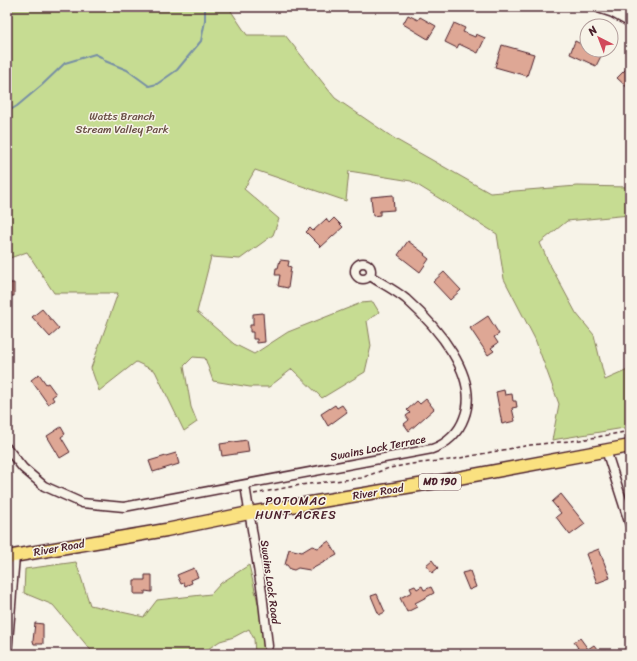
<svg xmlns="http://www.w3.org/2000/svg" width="637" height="661" viewBox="0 0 637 661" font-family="Sriracha,sans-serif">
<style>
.green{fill:#c6dc92;stroke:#887e5e}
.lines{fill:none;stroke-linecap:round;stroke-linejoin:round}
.stream{stroke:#778fa5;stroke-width:2}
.building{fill:#dea795;stroke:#4a1f2b}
.lane-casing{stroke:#4a1f2b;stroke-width:7}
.street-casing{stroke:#4a1f2b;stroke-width:11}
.secondary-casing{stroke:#4a1f2b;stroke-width:14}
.primary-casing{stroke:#4a1f2b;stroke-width:15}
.path{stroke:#4a1f2b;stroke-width:1.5;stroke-dasharray:4 3;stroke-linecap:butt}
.lane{stroke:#f7f3e8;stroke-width:4}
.street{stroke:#f7f3e8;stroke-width:8}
.secondary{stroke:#f7f3e8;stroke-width:11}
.primary{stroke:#fae180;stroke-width:12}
.labels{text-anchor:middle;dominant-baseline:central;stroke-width:3;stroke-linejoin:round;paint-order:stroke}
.shield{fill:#f7f3e8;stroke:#7e5f64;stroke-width:1}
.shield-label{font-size:10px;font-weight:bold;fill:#4a1f2b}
.park-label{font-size:11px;fill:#694e45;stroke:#f7f3e8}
.street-label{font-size:11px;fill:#4a1f2b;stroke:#f7f3e8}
.neighbourhood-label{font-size:12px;letter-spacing:1px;fill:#4a1f2b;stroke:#f7f3e8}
</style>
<rect width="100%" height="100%" fill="#f7f3e8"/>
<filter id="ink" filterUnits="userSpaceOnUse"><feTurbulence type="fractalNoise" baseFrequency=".025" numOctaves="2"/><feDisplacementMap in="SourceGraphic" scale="8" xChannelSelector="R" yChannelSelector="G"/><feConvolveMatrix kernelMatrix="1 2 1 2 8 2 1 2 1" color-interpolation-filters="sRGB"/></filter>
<g filter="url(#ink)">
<path class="green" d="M7 7H234L231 11 247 35H285L335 98 395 139 490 193 577 186 630 187V215L567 221 540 243 548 261 576 313 594 335 605 380 630 369V427L552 440 559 404 535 339 504 279 497 234 411 181 349 171 346 201 255 170 244 189 279 219 273 235 240 259 211 257 197 312 234 344 254 354 288 332 361 303 373 302 379 312 367 321 371 346 365 372 322 398 292 369 269 387H250L213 381 205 358 193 357 184 366 191 407 197 422 184 431 155 371 136 362 99 391 91 368 118 293H54L27 252 7 259Z
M76 562 90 605 144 617 157 600 211 594 221 583 249 565 261 616 266 654H255L254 639 249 629 234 637 220 641 202 653 201 654H94L53 605 24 593 25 569Z"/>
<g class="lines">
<path class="stream" d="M7 112 17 106 42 85 65 63 95 54 101 57 105 61 127 70 149 86 157 84 177 70 201 41 205 21V7"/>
</g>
<path class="building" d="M408 15 418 20 420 17 436 26 428 39 403 24Z
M454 23 465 28 463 32 475 37 476 34 485 38 478 53 459 44 457 48 445 42Z
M575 41 587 47V50H594L602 54 596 66 570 54Z
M502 45 534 54 527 76 495 67Z
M630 65V90L617 78Z
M393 195 394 210 380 211V215L373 216 371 197Z
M334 218 343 227 321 247 306 232 310 228 313 231 326 219 329 223Z
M408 241 425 254 424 255 429 259 420 272 398 255Z
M280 260 289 261 288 266 291 267 288 288 278 286 280 275H275L276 268H278Z
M444 272 461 290 450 300 433 282Z
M7 283H14V296H7Z
M42 309 59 329 50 337 32 317Z
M263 313 265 342 257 343V339H253V332H250V325H253V314Z
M488 316 499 334 494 337 498 343 491 348 494 351 488 355 470 328Z
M39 374 46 384 48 383 56 394 52 397 54 400 48 404 31 380Z
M504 390 505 395 512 394 513 401H516L517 407 512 408 515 421 502 424 496 392Z
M426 399 434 409 409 431 404 424 409 420 406 416 410 413 407 410 417 401 420 404Z
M335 405 337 408 342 405 347 412 328 426 321 414Z
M61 427 65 434 61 437 70 452 60 458 47 436Z
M247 440 249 452 222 456 220 444Z
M176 453 179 464 153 472 149 461Z
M561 494 585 524 570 535 556 517 561 513 552 502Z
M329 541 337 555 310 570 298 568 294 570 290 569 287 565H285L289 549 302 552 312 546 318 548Z
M599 549 610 578 597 583 586 554Z
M432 560 438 568 432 573 426 565Z
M194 568 198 577 191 580 192 583 185 586 184 583 181 584 177 575Z
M470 571 476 587 469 590 462 573Z
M145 575H152V592L145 591V594H134V580H145Z
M415 586 417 589 422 586 424 590 431 587 434 593 415 603 417 607 407 612 400 598 412 592 410 588Z
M377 594 385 612 379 615 371 596Z
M35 623 43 624V644H34L33 641Z
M580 638 588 649 594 645 601 654H569L578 648 574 642Z"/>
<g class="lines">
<defs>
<path id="lane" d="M268 646 269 654"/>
<path id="street" d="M355 271a8 8 0 1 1 16 0a8 8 0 1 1-16 0Z
M7 448 23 468 44 486 82 503 124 507 432 449C447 444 459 432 464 418 481 376 435 325 406 299 395 290 381 283 370 276
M606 450 630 525
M245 485 262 593 268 646
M7 654 15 556"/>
<path id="secondary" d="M600 7 612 11 630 21"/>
<path id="primary" d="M7 557 166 530 249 513 437 482 630 446"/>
</defs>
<use href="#lane" class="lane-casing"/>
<use href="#street" class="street-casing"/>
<use href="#secondary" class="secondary-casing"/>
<use href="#primary" class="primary-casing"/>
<path class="path" d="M254 494 300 485 361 478 389 468 411 464 449 460 530 445 580 440 630 431"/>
<use href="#lane" class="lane"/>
<use href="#street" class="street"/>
<use href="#secondary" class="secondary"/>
<use href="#primary" class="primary"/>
</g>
</g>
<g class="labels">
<rect class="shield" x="419" y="474" width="42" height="16" rx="3"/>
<g class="shield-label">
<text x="440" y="482">MD 190</text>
</g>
<g class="park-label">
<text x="122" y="116">Watts Branch<tspan x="122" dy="13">Stream Valley Park</tspan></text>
</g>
<g class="street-label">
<text transform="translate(378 448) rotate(-11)">Swains Lock Terrace</text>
<text transform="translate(378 492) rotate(-9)">River Road</text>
<text transform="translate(59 548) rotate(-10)">River Road</text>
<text transform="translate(270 582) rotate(82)">Swains Lock Road</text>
</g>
<g class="neighbourhood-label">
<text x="296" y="501">POTOMAC<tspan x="296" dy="14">HUNT ACRES</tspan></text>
</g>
</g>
<rect width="637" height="661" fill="none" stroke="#f7f3e8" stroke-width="24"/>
<rect x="12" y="12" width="613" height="637" fill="none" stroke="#4a1f2b" stroke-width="1.5" filter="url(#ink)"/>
<g transform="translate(599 38) rotate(318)"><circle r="19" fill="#f7f3e8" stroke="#b29e9c"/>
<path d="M0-3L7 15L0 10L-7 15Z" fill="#d1495b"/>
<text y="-6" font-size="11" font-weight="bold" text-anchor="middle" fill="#4a1f2b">N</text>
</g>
</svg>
